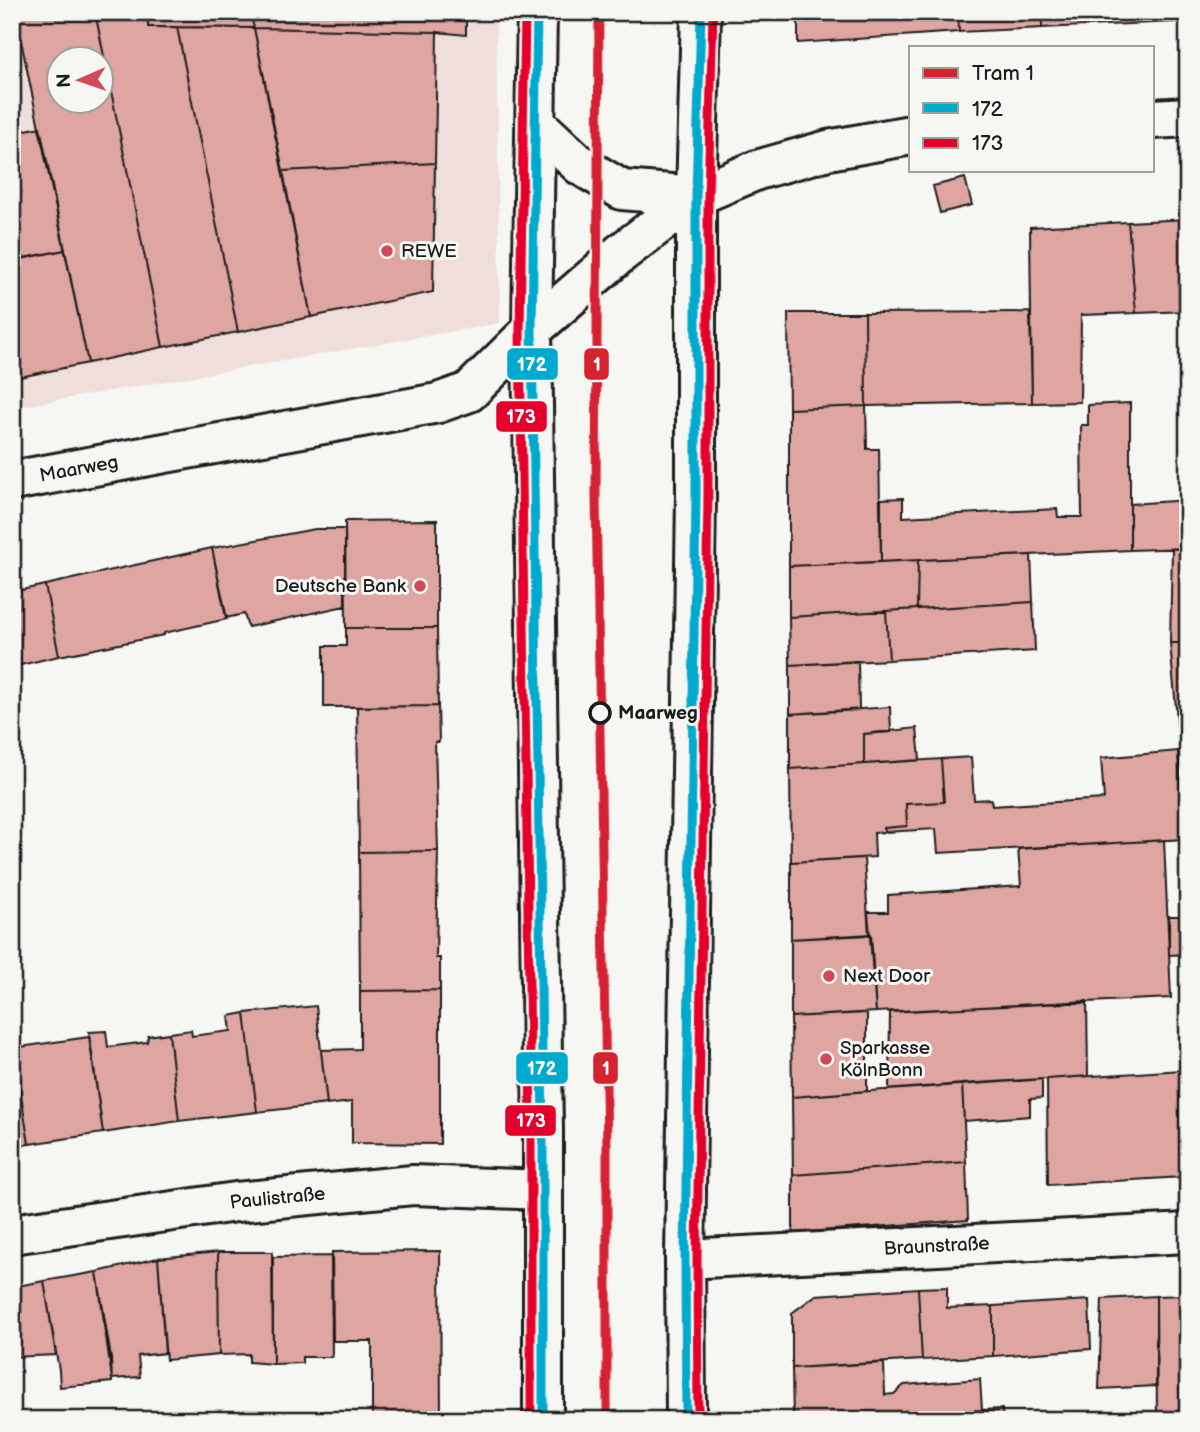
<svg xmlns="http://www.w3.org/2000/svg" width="1200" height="1432" viewBox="0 0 1200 1432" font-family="'Balsamiq Sans',sans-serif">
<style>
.built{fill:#efdeda;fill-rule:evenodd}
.building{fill:#dfa5a1;stroke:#1c1c1c;stroke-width:2;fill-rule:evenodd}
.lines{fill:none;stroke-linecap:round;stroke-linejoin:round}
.street-casing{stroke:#1c1c1c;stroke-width:44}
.secondary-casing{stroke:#1c1c1c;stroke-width:44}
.primary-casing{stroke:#1c1c1c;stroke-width:44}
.street{stroke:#f6f6f2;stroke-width:38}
.secondary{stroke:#f6f6f2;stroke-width:38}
.primary{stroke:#f6f6f2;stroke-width:38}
.bus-1-casing{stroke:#f6f6f2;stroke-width:14}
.bus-2-casing{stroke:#f6f6f2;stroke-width:14}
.bus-1{stroke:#00a9ce;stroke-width:9}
.bus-2{stroke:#e4002b;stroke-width:9}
.tram-1-casing{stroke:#f6f6f2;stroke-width:14}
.tram-1{stroke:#d52330;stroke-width:9}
.poi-dot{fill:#d1495b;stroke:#f6f6f2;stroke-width:2.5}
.stop-dot{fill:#f6f6f2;stroke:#1c1c1c;stroke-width:3.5}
.labels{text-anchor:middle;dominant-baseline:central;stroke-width:6;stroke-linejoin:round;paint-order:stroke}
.poi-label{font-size:19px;fill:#1c1c1c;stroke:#f6f6f2;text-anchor:start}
.street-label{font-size:19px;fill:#1c1c1c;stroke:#f6f6f2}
.stop-label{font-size:19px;font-weight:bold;fill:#1c1c1c;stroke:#f6f6f2;text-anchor:start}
.line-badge{stroke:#f6f6f2;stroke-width:2.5}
.badge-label{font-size:19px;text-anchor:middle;font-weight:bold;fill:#fff}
</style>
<rect width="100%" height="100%" fill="#f6f6f2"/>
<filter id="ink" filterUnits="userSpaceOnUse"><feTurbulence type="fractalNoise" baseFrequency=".0143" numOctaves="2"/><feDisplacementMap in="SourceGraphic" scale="14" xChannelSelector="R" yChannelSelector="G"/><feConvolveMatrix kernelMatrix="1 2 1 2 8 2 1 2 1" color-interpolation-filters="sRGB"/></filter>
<g filter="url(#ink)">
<path class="built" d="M12 12H496L500 323 12 408ZM60 60H102V102H60Z"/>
<path class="building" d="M15 12H95L163 347 88 363ZM60 60H102V102H60Z
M95 12H148V27H177L238 332 163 347Z
M148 12H250L254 28 148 27Z
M250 12H466V35L437 32 254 28Z
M798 12H958L959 32 798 43Z
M958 12H1042V28L959 32Z
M1042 12H1173L1174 22 1042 28Z
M1173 12H1188V21L1174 22Z
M177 27 254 28 311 317 238 332Z
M254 28 437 32 435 163 283 171Z
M40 127 65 250 16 260 12 240V133Z
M435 163 433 292 311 317 283 171Z
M965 178 972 205 940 213 933 186Z
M1188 219V311L1136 313 1128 222Z
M1128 222 1136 313 1081 315 1080 402 1032 403 1030 227Z
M65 250 88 363 15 378 12 363V260Z
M1030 312 1032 403 866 406 865 313Z
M788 313H865L866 406 789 409Z
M1130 403V550L881 562V499L903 498V517L1057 509 1058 517H1082L1081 425H1088V405Z
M866 406 867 449H879L881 562 789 566V409Z
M1188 500V548L1130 550V504Z
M437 520V628H346L345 521Z
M315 529H345V606L248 627 244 614 226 618 212 548Z
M212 548 227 619 164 633V635L59 656 45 585Z
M1188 548V643H1170L1172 549Z
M1031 555 1033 602 917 609 918 560Z
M918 560 917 609 789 617V566Z
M45 585 59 656 12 667V592Z
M1033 602 1035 651 889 660 886 611Z
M886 611 889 660 790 665 789 617Z
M346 628H437L438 706 324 707V646H346Z
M1170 643H1188V741H1179Z
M858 661 859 710 790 714V665Z
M438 706 439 742H435L438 851 359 852 357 707Z
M890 707 891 732 864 734V764L790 769V714Z
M917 728 920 760 864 764V734Z
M1178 751 1185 839 938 853 936 829 885 832 884 828 907 826 906 804 944 802 941 759 971 757 974 800 991 799 992 806 1104 799 1101 758Z
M1188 756V839H1185L1179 757Z
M941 759 944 802 906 804 907 826 884 828 885 832 874 833 875 857 791 862 790 769Z
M1164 840 1171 998 876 1012 868 912H888V895L1021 886 1018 849Z
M438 851 436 958H440V990L360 991 359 852Z
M864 858 869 935 791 939V862Z
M1169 916H1188V954L1169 955Z
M871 934 876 1012 791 1017V939Z
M440 990V1144L352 1143V1102L327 1105 321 1050 360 1049V991Z
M1087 1001 1088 1076 889 1090 890 1012Z
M316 1006 327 1104 257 1112 245 1013Z
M245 1013 257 1112 179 1121 169 1033 191 1030 192 1036 231 1031 229 1016Z
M867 1013V1091L792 1097 791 1017Z
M106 1031 108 1047 147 1042 148 1036 169 1033 179 1121 103 1133 89 1032Z
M89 1037 103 1133 29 1144 13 1048Z
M13 1048 29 1144 12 1147V1049Z
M1188 1069V1176L1183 1177 1182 1070Z
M1182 1070 1183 1177 1048 1185 1047 1079Z
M1042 1079V1098L1030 1099V1116L964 1121 962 1084Z
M962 1084 966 1162 793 1175 792 1097Z
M966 1162 968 1220 793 1233V1175Z
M440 1251 441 1420H372V1341H333L332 1252Z
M218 1252 219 1355 166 1360 158 1258Z
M218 1252H272L273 1364 249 1362V1354L219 1355Z
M331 1256 332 1357H302V1363L273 1364V1257Z
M158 1258 165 1353 138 1356 140 1377 112 1379 97 1272Z
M97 1272 111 1358 112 1382 60 1387 59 1370 44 1281Z
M44 1281 56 1355 12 1357V1287Z
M947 1287V1308L993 1306V1356L922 1360 918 1288Z
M918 1288 922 1360 792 1368V1313L816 1295Z
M1188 1295V1373H1181L1182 1406 1172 1419H1157L1156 1296Z
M1156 1296V1386L1099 1389 1102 1299Z
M1089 1300 1091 1349 993 1356V1306Z
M884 1363 885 1395 894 1394 904 1385 980 1379 982 1410 848 1420H793L792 1368Z
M1002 1409 1003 1420H848L982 1410Z"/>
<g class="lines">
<defs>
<g id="street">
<path id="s1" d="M12 1234 236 1202 413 1185 543 1190"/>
<path id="s2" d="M685 1259 1188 1233"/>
</g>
<g id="secondary">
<path d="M1153 119 1188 117"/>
<path id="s3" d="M12 481 438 403 469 392 532 330 621 253 696 196 757 170 828 150 911 135"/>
</g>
<path id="primary" d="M537 12 532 330 543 1131V1420
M535 123 580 165 622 190 696 196
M686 1420 685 1259 696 495V196L701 12"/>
</defs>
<use href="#street" class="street-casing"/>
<use href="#secondary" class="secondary-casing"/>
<use href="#primary" class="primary-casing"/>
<use href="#street" class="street"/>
<use href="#secondary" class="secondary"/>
<use href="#primary" class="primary"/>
<defs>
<path id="bus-1" d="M537 12 532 330 543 1131V1420
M686 1420 685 1259 696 495V196L701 12"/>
<path id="bus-2" d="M525 12 520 330 531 1131V1420
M698 1420 697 1259 708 495V196L713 12"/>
</defs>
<use href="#bus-1" class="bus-1-casing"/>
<use href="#bus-2" class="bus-2-casing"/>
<use href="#bus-1" class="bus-1"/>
<use href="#bus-2" class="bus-2"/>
<defs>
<path id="tram-1" d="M599 12 596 496 607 1148V1420"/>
</defs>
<use href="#tram-1" class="tram-1-casing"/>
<use href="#tram-1" class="tram-1"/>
</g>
</g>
<g class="poi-dot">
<circle cx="387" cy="251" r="7"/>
<circle cx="420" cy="586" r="7"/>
<circle cx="829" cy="976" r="7"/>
<circle cx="826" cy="1059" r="7"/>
</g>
<circle class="stop-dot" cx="600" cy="713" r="10"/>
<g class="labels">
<g class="poi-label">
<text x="401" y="251">REWE</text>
<text x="406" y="586" text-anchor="end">Deutsche Bank</text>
<text x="843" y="976">Next Door</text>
<text x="840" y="1048">Sparkasse<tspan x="840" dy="22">KölnBonn</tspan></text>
</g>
<g class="street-label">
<text stroke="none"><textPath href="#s3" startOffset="68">Maarweg</textPath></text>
<text stroke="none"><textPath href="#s1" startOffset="268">Paulistraße</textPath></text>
<text stroke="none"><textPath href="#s2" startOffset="252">Braunstraße</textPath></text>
</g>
<g class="stop-label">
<text x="618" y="713">Maarweg</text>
</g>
</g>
<g class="line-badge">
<rect x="506" y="347" width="53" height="34" rx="7" fill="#00a9ce"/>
<rect x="583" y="347" width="27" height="34" rx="7" fill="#d52330"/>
<rect x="495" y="400" width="53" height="33" rx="7" fill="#e4002b"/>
<rect x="515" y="1051" width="54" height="34" rx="7" fill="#00a9ce"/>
<rect x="592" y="1051" width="27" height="34" rx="7" fill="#d52330"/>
<rect x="504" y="1104" width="53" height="33" rx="7" fill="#e4002b"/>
</g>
<g class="badge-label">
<text x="532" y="371">172</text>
<text x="597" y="371">1</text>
<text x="521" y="423">173</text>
<text x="542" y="1075">172</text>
<text x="606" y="1075">1</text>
<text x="531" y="1127">173</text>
</g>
<rect width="1200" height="1432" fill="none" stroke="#f6f6f2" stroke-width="42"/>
<rect x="21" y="21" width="1158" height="1390" fill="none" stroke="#1c1c1c" stroke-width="2.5" filter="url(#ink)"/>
<rect x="909" y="46" width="245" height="126" fill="#f6f6f2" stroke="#9f9f9c" stroke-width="2"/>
<rect x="923" y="68" width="35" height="10" fill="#d52330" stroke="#9f9f9c" stroke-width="2"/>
<text x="972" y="80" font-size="21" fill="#1c1c1c">Tram 1</text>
<rect x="923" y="103" width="35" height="10" fill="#00a9ce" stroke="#9f9f9c" stroke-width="2"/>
<text x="972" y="116" font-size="21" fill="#1c1c1c">172</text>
<rect x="923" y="138" width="35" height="10" fill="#e4002b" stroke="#9f9f9c" stroke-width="2"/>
<text x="972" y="150" font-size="21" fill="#1c1c1c">173</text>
<g transform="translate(80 80) rotate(268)"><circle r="33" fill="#f6f6f2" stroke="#9f9f9c" stroke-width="2"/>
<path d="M0-5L12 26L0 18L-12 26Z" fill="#d1495b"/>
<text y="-10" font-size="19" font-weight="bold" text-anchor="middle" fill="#1c1c1c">N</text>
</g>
</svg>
